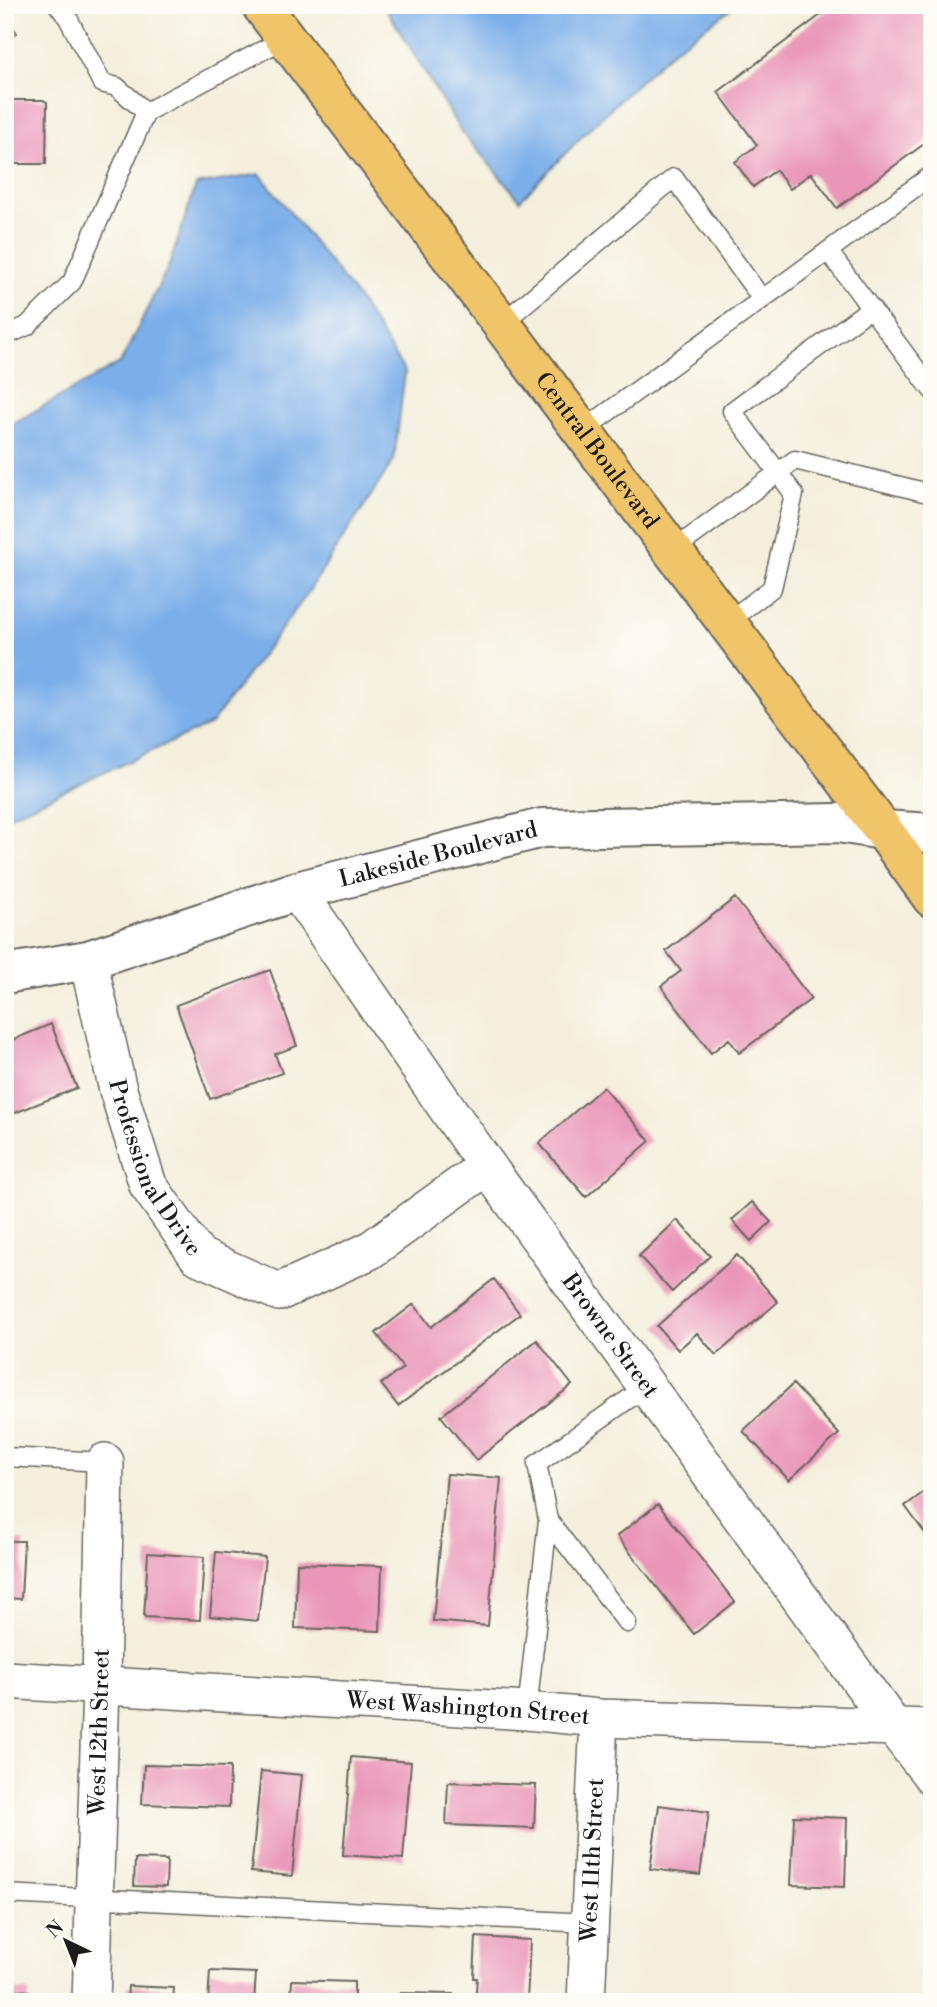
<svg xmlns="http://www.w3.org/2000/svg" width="937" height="2007" viewBox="0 0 937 2007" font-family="'Libre Bodoni',serif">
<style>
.water{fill:#7bafe9;stroke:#4c6682;stroke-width:2}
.building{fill:#ea96b8}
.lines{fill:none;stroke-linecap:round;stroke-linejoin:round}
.service-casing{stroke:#68665f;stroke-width:21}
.minor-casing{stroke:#68665f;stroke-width:40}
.tertiary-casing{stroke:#68665f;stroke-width:42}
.primary-casing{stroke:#68665f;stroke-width:42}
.service{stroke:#fff;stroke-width:18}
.minor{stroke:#fff;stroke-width:37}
.tertiary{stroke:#fff;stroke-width:38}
.primary{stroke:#f0c469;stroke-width:38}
.labels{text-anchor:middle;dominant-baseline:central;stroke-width:7;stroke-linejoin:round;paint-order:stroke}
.street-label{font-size:23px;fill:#1c1c1c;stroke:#fdfcf7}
</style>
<rect width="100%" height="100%" fill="#fdfcf7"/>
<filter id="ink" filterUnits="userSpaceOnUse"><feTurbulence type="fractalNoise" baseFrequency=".0143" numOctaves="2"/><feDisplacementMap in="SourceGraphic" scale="14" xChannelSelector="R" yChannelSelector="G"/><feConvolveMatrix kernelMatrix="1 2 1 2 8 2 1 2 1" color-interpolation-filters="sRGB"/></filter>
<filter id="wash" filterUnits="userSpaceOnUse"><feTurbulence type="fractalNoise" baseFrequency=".00686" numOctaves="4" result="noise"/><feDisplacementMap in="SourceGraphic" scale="28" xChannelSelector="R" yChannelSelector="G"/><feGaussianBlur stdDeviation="1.57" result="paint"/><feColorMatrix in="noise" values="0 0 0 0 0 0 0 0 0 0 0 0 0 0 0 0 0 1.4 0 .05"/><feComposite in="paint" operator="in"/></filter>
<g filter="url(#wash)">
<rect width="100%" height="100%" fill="#f4efdc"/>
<path class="water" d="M384 5H736L673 50 591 127 520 200 460 130Z
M260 174 358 298 405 372 394 460 305 597 211 724 5 818V428L121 362 170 263 196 185Z"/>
<g id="blocks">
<path class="building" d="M834 5H932V138L837 208 811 173 790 189 776 170 753 187 735 162 757 145 718 92Z
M5 16 17 33 5 42Z
M5 100H43L47 102 46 164H5Z
M735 898 811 999 739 1053 729 1039 711 1053 661 986 681 971 666 951Z
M270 970 297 1046 275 1054 282 1073 210 1099 176 1005Z
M51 1024 77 1088 5 1117V1043Z
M603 1087 650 1141 586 1197 539 1143Z
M752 1202 771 1222 751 1241 732 1220Z
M677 1220 710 1256 672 1292 639 1256Z
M737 1255 778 1302 716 1355 697 1333 678 1350 657 1326Z
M494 1279 520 1314 398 1406 381 1384 403 1368 376 1333 414 1304 431 1327Z
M537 1340 572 1385 476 1460 441 1416Z
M793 1384 839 1434 789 1480 743 1431Z
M447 1474 501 1478 488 1626 433 1621Z
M932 1486V1532L927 1536 905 1506Z
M658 1504 735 1602 694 1634 617 1536Z
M5 1541H24L21 1599 5 1598Z
M216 1552 265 1557 258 1621 210 1616Z
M148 1553 204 1557 200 1620 144 1617Z
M297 1563 382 1566 380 1631 295 1628Z
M351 1757 411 1762 403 1859 343 1855Z
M144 1765 230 1767 229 1807 142 1804Z
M261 1771 302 1775 292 1876 251 1872Z
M448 1782 536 1785 534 1828 446 1825Z
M659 1805 709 1812 700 1875 650 1869Z
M794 1816 847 1818 845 1887 791 1885Z
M135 1859 167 1860 166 1887 134 1886Z
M476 1937 530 1940 527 2002H475L477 1978H474Z
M210 1971 256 1973 254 2002H208Z
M292 1980 354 1982V2002H291Z
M128 1986 174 1988 173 2002H127Z
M5 1990 29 1991V2002H5Z
M400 1993 453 1994V2002H399Z"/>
</g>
</g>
<g filter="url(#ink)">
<use href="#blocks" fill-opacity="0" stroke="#68665f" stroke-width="2"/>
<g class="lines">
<defs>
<path id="service" d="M58 5 68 18 102 83 117 87 146 112 286 38
M828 251 932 390
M501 324 674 178 762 299
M5 336 27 326 72 282 146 112
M582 431 932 175
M672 551 795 460 932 494
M726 623 772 588 794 494 732 411 871 308
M5 1457 105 1462
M548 1520 627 1623
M527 1711 548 1520 537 1464 647 1386
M5 1894 589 1923"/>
<g id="minor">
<path id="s1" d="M297 891 487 1166 893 1726 932 1776"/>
<path id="s2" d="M88 960 118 1090 148 1185 198 1256 279 1292 369 1251 487 1166"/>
<path id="s3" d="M5 1680 527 1711 599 1718 932 1728"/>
<path id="s4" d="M91 2002 101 1686 105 1462"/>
<path id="s5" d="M586 2002 599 1718"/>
</g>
<g id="tertiary">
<path id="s6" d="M5 974 88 960 297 891 542 828 838 823 883 830 932 833"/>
</g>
<g id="primary">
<path id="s7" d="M261 5 883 830 932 898"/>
</g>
</defs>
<use href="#service" class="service-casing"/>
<use href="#minor" class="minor-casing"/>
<use href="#tertiary" class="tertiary-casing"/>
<use href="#primary" class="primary-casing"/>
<use href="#service" class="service"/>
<use href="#minor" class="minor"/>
<use href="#tertiary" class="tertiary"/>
<use href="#primary" class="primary"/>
</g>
</g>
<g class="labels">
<g class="street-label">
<text stroke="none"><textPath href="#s7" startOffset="558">Central Boulevard</textPath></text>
<text stroke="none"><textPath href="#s6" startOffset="450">Lakeside Boulevard</textPath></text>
<text stroke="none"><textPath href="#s2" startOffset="220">Professional Drive</textPath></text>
<text stroke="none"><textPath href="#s1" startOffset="544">Browne Street</textPath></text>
<text stroke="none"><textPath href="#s3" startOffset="464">West Washington Street</textPath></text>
<text stroke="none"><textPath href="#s4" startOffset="270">West 12th Street</textPath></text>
<text stroke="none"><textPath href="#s5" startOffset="142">West 11th Street</textPath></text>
</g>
</g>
<rect width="937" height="2007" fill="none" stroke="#fdfcf7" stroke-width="28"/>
<g transform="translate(66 1941) rotate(317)" stroke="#fdfcf7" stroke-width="5" paint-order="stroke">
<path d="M0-5L12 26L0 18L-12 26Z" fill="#1c1c1c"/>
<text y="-10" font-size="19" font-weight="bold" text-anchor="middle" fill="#1c1c1c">N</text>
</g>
</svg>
